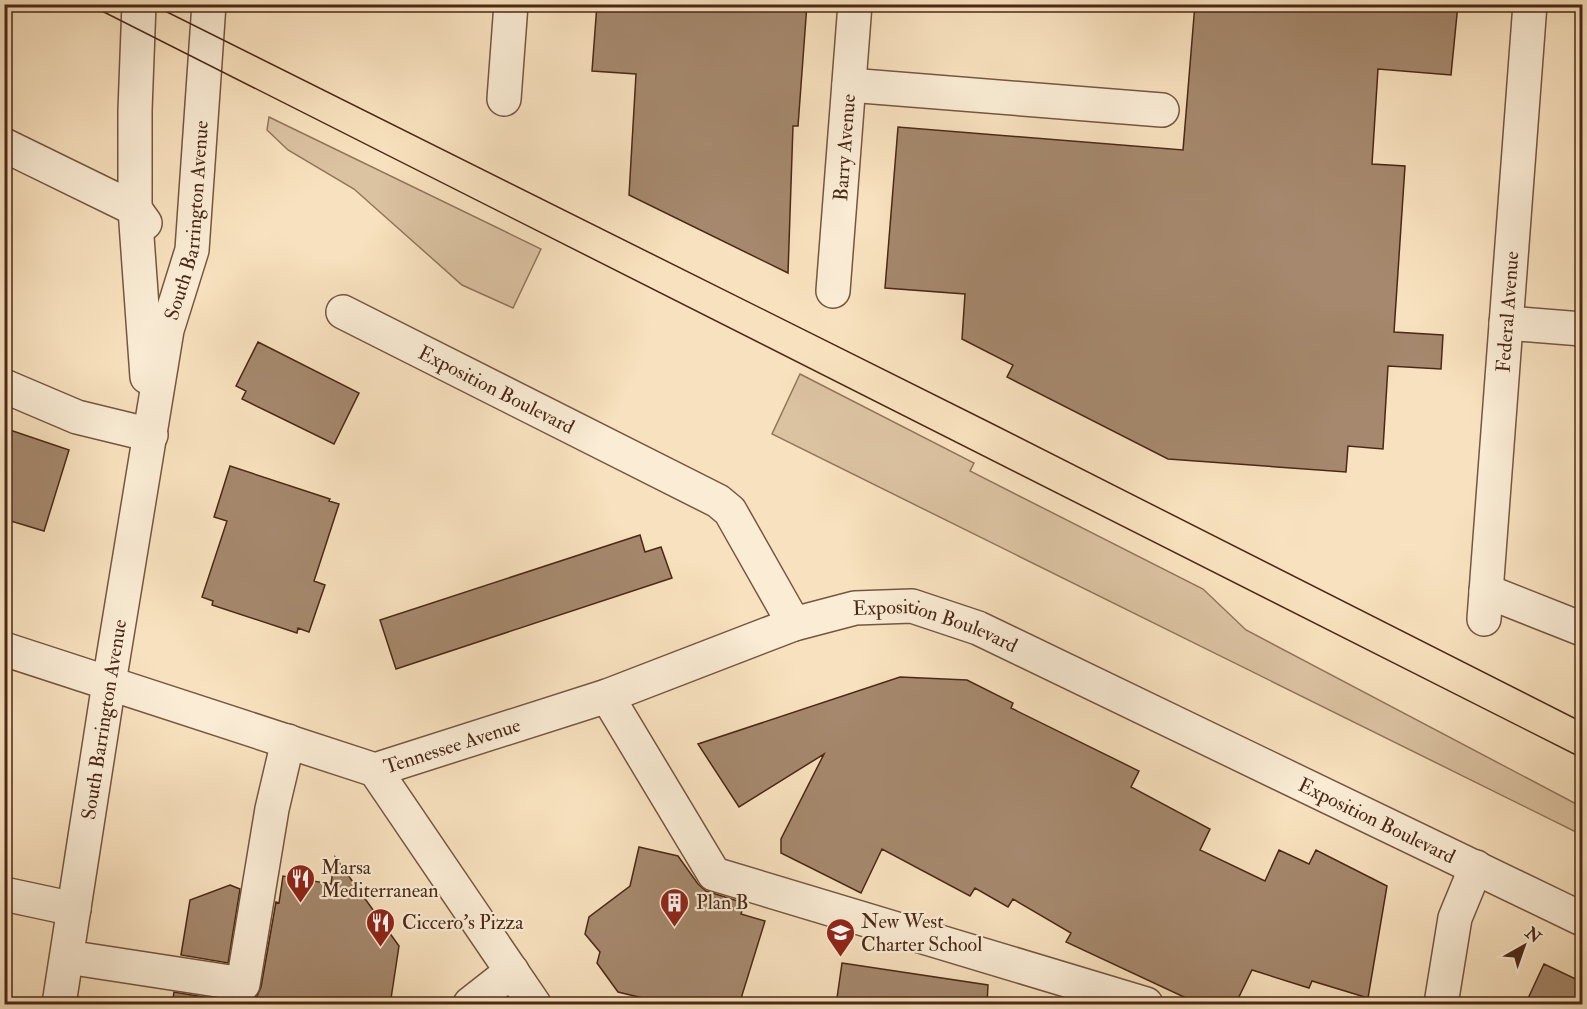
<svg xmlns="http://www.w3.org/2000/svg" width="1587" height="1009" viewBox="0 0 1587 1009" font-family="'IM FELL Double Pica',serif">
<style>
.green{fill:#dbc2a1;stroke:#93755c;stroke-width:1.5}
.building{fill:#a5886d;stroke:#4b2816;stroke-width:1.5}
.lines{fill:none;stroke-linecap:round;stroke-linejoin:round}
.minor-casing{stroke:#765640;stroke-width:36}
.minor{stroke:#faecd5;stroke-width:33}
.tram{stroke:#4b2816;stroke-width:1.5}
.labels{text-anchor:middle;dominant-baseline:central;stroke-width:4.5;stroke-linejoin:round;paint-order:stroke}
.street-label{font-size:20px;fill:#4b2816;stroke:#faecd5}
.poi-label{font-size:20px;fill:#4b2816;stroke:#faecd5;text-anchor:start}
</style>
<rect width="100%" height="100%" fill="#f8e1be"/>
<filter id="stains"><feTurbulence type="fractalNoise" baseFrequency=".00333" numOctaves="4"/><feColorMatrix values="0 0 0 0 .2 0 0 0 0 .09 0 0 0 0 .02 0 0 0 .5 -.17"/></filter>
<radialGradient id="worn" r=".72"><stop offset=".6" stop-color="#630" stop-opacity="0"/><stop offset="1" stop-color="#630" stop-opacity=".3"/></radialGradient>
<path class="green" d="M269 117 541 249 513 308 462 285 354 189 288 150 267 130Z
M800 374 974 463 970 471 1203 589 1246 630 1582 807V835L772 434Z"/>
<path class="building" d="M597 4H807L798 126H793L788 273 629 195 636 74 592 71Z
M1195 4H1458L1451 75 1378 69 1372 164 1405 166 1394 332 1443 335 1441 369 1388 366 1383 449 1348 446 1346 472 1168 459 1007 377 1013 365 962 339 965 294 885 288 898 127 1183 150Z
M258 342 359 393 334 444 242 399 246 391 236 386Z
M4 428 69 450 44 531 4 519Z
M230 466 330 499 329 501 339 504 314 581 325 585 309 632 298 628 297 633 212 605 213 601 202 597 227 521 214 517Z
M640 535 645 552 661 547 672 578 396 669 380 620Z
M900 677 967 680 1013 703 1011 708 1139 771 1131 787 1210 829 1200 850 1265 881 1279 850 1309 864 1316 850 1387 886 1368 998 1312 981 1309 988 1252 970 1235 1005H1211L1184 997 1066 942 1071 933 1013 899 1008 907 975 888 970 896 882 849 861 893 781 853V839L824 754 739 807 698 744Z
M639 847 678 856 698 884 706 891 744 903 741 914 765 921 739 1005H654L651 1000 618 992 597 963 600 952 585 934 589 917 630 886Z
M335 857 399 946 390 1005H172L174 992 240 1003 249 1002 257 996 261 987 276 902 279 903 283 876 331 884Z
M230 885 240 889 228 963 181 955 190 900Z
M842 963 988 985 987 1005H836Z
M1544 964 1582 982V1005H1525Z"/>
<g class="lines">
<defs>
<g id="minor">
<path d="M139 4 135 110V209L147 377"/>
<path d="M849 85 1162 110"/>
<path d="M504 99 511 4"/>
<path d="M4 145 135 209 145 223"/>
<path id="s1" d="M833 291 855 4"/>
<path id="s2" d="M343 312 718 501 730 511 794 624 855 608 912 606 978 628 1582 919"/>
<path d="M1506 323 1582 329"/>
<path d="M4 386 77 417 151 435"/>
<path d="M1486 591 1582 629"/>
<path id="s3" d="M1484 619 1530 4"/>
<path id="s4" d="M4 649 375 770 607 696 794 624"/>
<path d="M607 696 714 874 1146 1004"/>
<path d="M375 770 534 1004"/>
<path d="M4 894 74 909"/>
<path d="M67 957 243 984 272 809 288 741"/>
<path id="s5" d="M59 1004 109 683 167 330 192 250 209 4"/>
<path d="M470 1004 512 971"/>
<path d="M1441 1004 1455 918 1476 867"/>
</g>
</defs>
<use href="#minor" class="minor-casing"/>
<use href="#minor" class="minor"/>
<path class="tram" d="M88 4 1582 758
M151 4 991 423 1582 722"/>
</g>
<defs>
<symbol id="restaurant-pin" viewBox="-11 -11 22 30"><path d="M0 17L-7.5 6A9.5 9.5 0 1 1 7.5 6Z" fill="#8f2418" stroke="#faecd5"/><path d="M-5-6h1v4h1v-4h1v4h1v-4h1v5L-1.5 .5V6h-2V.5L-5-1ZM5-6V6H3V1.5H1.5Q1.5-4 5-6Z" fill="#fff"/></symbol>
<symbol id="building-pin" viewBox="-11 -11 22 30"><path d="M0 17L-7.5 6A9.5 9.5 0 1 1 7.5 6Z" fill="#8f2418" stroke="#faecd5"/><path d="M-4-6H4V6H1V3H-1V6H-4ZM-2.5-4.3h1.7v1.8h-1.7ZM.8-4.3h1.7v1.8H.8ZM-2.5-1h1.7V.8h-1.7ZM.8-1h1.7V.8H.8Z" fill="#fff"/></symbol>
<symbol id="school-pin" viewBox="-11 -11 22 30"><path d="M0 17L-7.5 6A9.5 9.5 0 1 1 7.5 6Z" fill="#8f2418" stroke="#faecd5"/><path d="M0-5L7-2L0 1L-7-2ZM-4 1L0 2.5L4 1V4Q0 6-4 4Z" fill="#fff"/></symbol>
</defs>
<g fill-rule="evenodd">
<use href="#restaurant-pin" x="284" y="862" width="33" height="45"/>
<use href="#building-pin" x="658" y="886" width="33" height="45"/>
<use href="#restaurant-pin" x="364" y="906" width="33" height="45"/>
<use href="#school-pin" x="824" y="916" width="33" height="45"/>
</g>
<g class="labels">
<g class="street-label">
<text stroke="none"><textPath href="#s1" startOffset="144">Barry Avenue</textPath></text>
<text stroke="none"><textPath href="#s5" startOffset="795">South Barrington Avenue</textPath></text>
<text stroke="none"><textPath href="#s3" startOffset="308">Federal Avenue</textPath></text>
<text stroke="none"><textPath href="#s2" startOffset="172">Exposition Boulevard</textPath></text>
<text stroke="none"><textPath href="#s2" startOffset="712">Exposition Boulevard</textPath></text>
<text stroke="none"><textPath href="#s5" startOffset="288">South Barrington Avenue</textPath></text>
<text stroke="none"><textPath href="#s4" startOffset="471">Tennessee Avenue</textPath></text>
<text stroke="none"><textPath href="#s2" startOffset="1198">Exposition Boulevard</textPath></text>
</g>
<g class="poi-label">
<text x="321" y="867">Marsa<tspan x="321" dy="23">Mediterranean</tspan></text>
<text x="696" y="902">Plan B</text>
<text x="861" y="921">New West<tspan x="861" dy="23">Charter School</tspan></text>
<text x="402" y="922">Ciccero's Pizza</text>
</g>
</g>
<rect width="1587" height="1009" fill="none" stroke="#f8e1be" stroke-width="24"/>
<rect x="6" y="6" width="1575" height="997" fill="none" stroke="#4b2816" stroke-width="3"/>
<rect x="12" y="12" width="1563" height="985" fill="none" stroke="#4b2816" stroke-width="1.5"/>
<g transform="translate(1524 946) rotate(40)" stroke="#faecd5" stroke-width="4.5" paint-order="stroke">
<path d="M0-4.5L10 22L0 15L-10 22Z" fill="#4b2816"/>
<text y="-9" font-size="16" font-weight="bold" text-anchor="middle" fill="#4b2816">N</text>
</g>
<rect width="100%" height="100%" filter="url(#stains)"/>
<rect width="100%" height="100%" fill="url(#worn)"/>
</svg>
